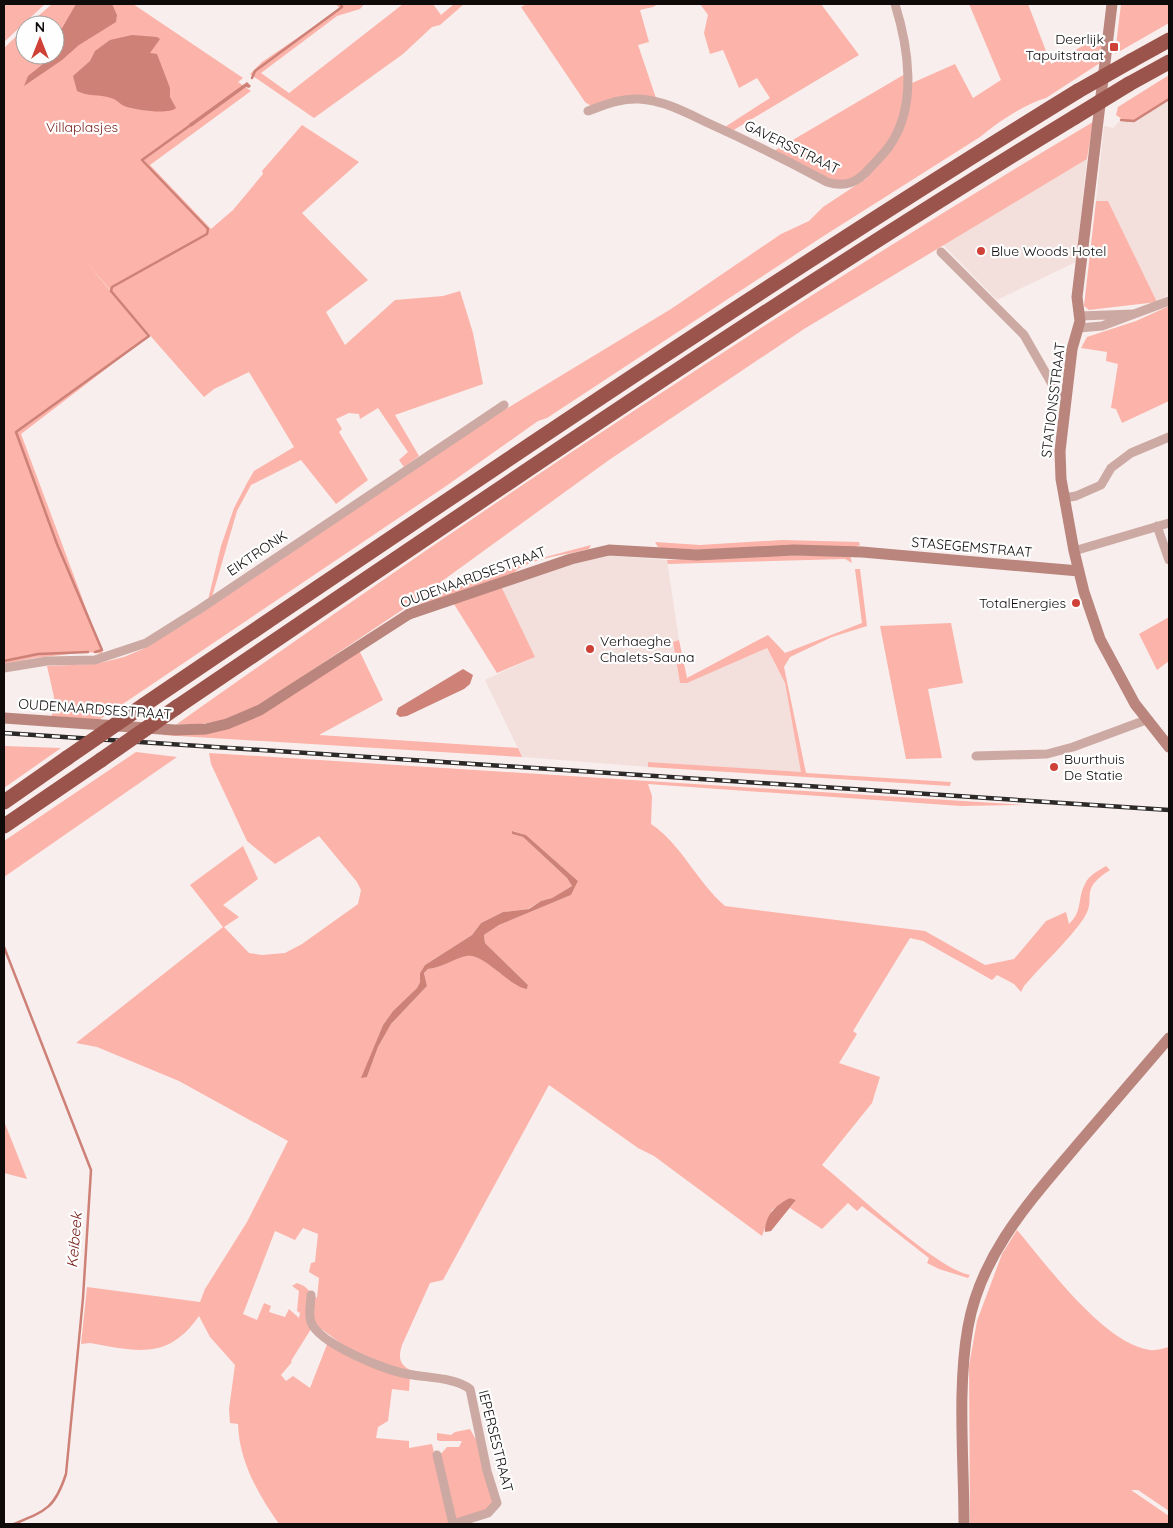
<svg xmlns="http://www.w3.org/2000/svg" width="1173" height="1528" viewBox="0 0 1173 1528" font-family="Quicksand,sans-serif">
<style>
.built{fill:#f3e0dd}
.green{fill:#fcb3a9;fill-rule:evenodd}
.water{fill:#cd8177}
.lines{fill:none;stroke-linecap:round;stroke-linejoin:round}
.stream{stroke:#cd8177;stroke-width:2.5}
.street{stroke:#cda9a3;stroke-width:9}
.secondary{stroke:#b9857d;stroke-width:11}
.highway{stroke:#9b544b;stroke-width:15}
.rail-casing{stroke:#2c2928;stroke-width:4.5}
.rail{stroke:#fefefe;stroke-width:2.5;stroke-dasharray:8;stroke-linecap:butt}
.highway-bridge{stroke:#9b544b;stroke-width:15}
.poi-dot{fill:#cf4137;stroke:#fefefe;stroke-width:2}
.labels{text-anchor:middle;dominant-baseline:central;stroke-width:4.5;stroke-linejoin:round;paint-order:stroke}
.poi-label{font-size:14px;fill:#0e0b0a;stroke:#fefefe;text-anchor:start}
.park-label{font-size:14px;fill:#7a1f1a;stroke:#fefefe}
.street-label{font-size:14px;fill:#0e0b0a;stroke:#fefefe}
.water-label{font-size:15px;font-style:italic;fill:#761c16;stroke:#fefefe}
</style>
<rect width="100%" height="100%" fill="#f8eeed"/>
<path class="built" d="M1169 99V294L1157 302 1108 201H1096L1104 126 1113 128 1121 120H1135Z
M1087 159 1076 262 997 300 943 245Z
M604 555 667 560 679 640 673 642 680 683H687L766 647 785 683 802 773 648 762V767L522 757 485 680 535 657 502 588 587 558Z"/>
<path class="green" d="M4 4H45L4 42Z
M52 4H133L243 78 238 82 251 91 150 165 211 229 233 210 263 174 262 171 302 125 359 162 302 213 368 280 326 312 345 345 395 300 443 296 460 291 473 333 483 384 395 415 419 456 404 467 399 460 408 452 378 408 360 419 359 414 349 413 336 419 342 429 339 432 368 480 336 504 301 460 251 485 237 511 212 597 208 600 221 546 234 508 247 483 254 471 294 447 249 372 214 389 204 397 85 261 149 336 21 434 103 654 88 652 34 658 4 664V48L25 28V55H55V25H28Z
M336 4H364L360 9 337 16 261 73 289 93 403 4H433L441 15 454 4H464L440 25 432 27 403 54 314 118 250 74 262 62 340 9Z
M527 4H658L653 7 640 10 649 42 638 45 656 98 591 106 585 102 521 7Z
M700 4H821L859 55 732 131 725 127 770 98 757 78 739 88 723 50 710 54 704 33 708 15Z
M969 4H1028L1051 64 1102 35 1100 63 1046 98C1023 105 998 122 980 137L822 237 547 418 538 421 449 484 99 720 52 716 54 697 47 666 96 664 124 657 143 649 194 618 496 415 671 309 781 234 809 221 823 207 867 178V174L889 151 912 83 955 64 973 98 1001 80Z
M1121 4H1169V23L1115 54Z
M905 74C904 94 903 119 892 137 881 154 855 187 833 180 813 175 793 160 774 151Z
M1169 75V99L1134 121 1126 122 1116 115 1118 107Z
M1093 122 1087 159 804 329 609 460 405 608 257 707 227 720 201 724H177C475 513 779 309 1093 122Z
M1096 201H1108L1157 302 1089 310 1084 306Z
M1169 306V401L1122 423 1116 409 1111 408 1118 364 1106 361 1107 352 1081 348 1087 337 1136 321Z
M782 540 859 542 860 545 853 548 668 550 658 547 655 542 700 545Z
M591 545 589 549C568 555 526 558 513 574L417 606 434 594 508 567Z
M850 555 852 563 845 559 668 564 667 560 751 556Z
M855 569H860L867 626 832 637 790 657 784 667 806 773 951 782 950 786 648 767V762L801 772 785 683 767 648 687 683H680L673 642 679 640 687 678 768 635 785 653 862 623Z
M502 588 535 657 497 673 454 604Z
M1169 617V661L1157 670 1139 634Z
M951 623 963 683 928 689 942 758 906 759 880 626Z
M359 650 383 700 319 735 518 748 522 757 162 735 165 733 215 731Z
M4 746 61 748 4 788Z
M136 752 177 757 4 877V841Z
M209 753 1024 805 961 806 648 784 652 796 651 824C682 845 697 882 725 906L925 931 985 965 1014 959 1046 921 1066 912 1069 924C1083 911 1077 899 1085 884 1089 875 1098 871 1106 866L1110 870C1077 891 1098 897 1084 918 1069 940 1042 965 1024 986L1021 992 1014 984 997 975 992 980 923 941 910 938 853 1031 857 1034 839 1063 880 1077 872 1103 822 1165C852 1189 938 1270 970 1275L968 1278 939 1269 927 1263 929 1258 862 1206 857 1211 848 1203 822 1229 790 1208 796 1200 790 1198 772 1210 762 1236 654 1156 638 1148 549 1085 443 1280 430 1283 402 1345C395 1366 407 1370 425 1375 402 1372 378 1368 358 1356 345 1348 321 1326 309 1323L311 1329 291 1361 292 1362 281 1375 286 1381 293 1376 310 1388 328 1342 374 1368 410 1377 409 1391 392 1389 388 1421 378 1427 376 1438 409 1441V1448L432 1444 450 1524H279C258 1494 239 1461 238 1424L230 1423 229 1409 235 1365 210 1337 199 1316C168 1361 136 1351 90 1343L81 1344 87 1287 200 1302 205 1289 247 1222 288 1141 179 1081 97 1047 76 1043 223 927 190 885 243 846 258 879 223 905 239 917 224 927 249 953 262 955 285 953 302 944 358 904 361 890 357 882 319 836 275 864 247 841 211 764ZM513 831 526 835 578 881 571 895 499 925 484 935 485 943 528 985 527 989C511 988 485 953 467 956 454 957 442 968 428 969L424 973 427 986 391 1024 378 1047 367 1077H362L383 1025 393 1011 417 988 420 982V973L425 965 472 935 481 923 503 912 528 909 541 901 552 898 572 886 567 878 523 837 512 834ZM303 1228 318 1234 315 1262 311 1263 309 1272 319 1278 317 1298 304 1286 297 1283 292 1286 299 1291 297 1311 300 1313 299 1318 289 1309 285 1317 269 1312 271 1306 264 1303 257 1320 243 1314 275 1231 295 1240Z
M4 1121 27 1179 4 1173Z
M1017 1230C1046 1264 1104 1344 1150 1350 1156 1351 1164 1348 1169 1347V1511L1138 1490H1131L1169 1516V1524H970L969 1366 977 1321 1002 1254Z
M470 1429 475 1438 479 1437 494 1497 489 1510 454 1520 439 1456 447 1447H459L462 1441H440L437 1440V1433L451 1435 455 1432Z"/>
<path class="water" d="M76 4H112L117 15 116 22 79 45 62 60 24 86 28 76 58 52 61 30Z
M132 35 157 37 160 39 150 53 157 54 170 88V97L176 108C168 115 138 110 127 107 121 106 117 99 111 98 99 94 88 97 77 91L73 76 90 61 95 51 110 40Z
M247 82 251 86 249 88 246 87 191 127 189 124Z
M463 669 473 675 470 684 464 689 407 716 400 717 396 714 398 708Z
M512 831 526 835 578 881 571 895 499 925 484 935 485 943 528 985 527 989C511 988 484 953 467 956 454 958 442 968 428 969L424 973 427 986 391 1024 378 1047 367 1077 361 1078 383 1025 393 1011 417 988 420 982V973L425 965 472 935 481 923 503 912 529 909 541 901 552 898 572 886 567 878 523 837 512 834Z
M790 1198 796 1200 771 1231 765 1232C765 1215 776 1205 790 1198Z"/>
<g class="lines">
<path class="stream" d="M252 78 255 71 342 7 341 4
M1121 120 1134 121 1169 99
M95 652 102 650 57 544 16 432 149 336 111 291 112 287 207 234 208 229 142 160 192 124
M4 661 38 654 88 652
M4 947 91 1170 83 1298 66 1474C55 1508 46 1511 14 1524"/>
<path class="street" d="M588 111C605 105 621 98 639 99 663 100 687 113 708 123 748 141 788 161 827 182 846 188 858 182 870 168 877 160 885 153 890 145 918 105 908 46 895 4
M941 252 1024 335 1056 391 1066 397
M1080 316 1133 314
M1079 328 1102 326 1169 301
M1064 498 1076 496 1101 485 1111 468 1131 453 1169 437
M1157 526 1169 560
M1074 551 1169 523
M4 668 47 661 95 660 146 643 200 609 504 405
M976 756 1047 754 1073 747 1146 720
M311 1295C311 1304 308 1314 311 1322 319 1344 385 1370 407 1374 427 1378 454 1377 470 1389L487 1471 497 1503 488 1513 453 1524
M437 1455 453 1524"/>
<path class="secondary" d="M1112 4 1077 297 1080 321 1072 349 1060 451 1061 479 1074 551 1084 592 1100 639 1135 704 1169 747
M4 718 175 730 206 729 227 724 260 710 409 614 571 559 609 550 697 555 794 550 862 552 1079 571
M964 1524C964 1461 957 1388 968 1327 981 1253 1031 1200 1078 1144 1108 1109 1139 1073 1169 1038"/>
<path class="highway" d="M1131 61 1169 40
M1129 84 1169 62
M144 705C453 496 761 286 1078 91
M177 707C474 506 769 303 1075 117
M4 802 67 758
M4 826 101 760"/>
<defs>
<path id="rail" d="M4 733 1169 810"/>
</defs>
<use href="#rail" class="rail-casing"/>
<use href="#rail" class="rail"/>
<path class="highway-bridge" d="M1078 91 1131 61
M1075 117 1129 84
M67 758 144 705
M101 760 177 707"/>
</g>
<g class="poi-dot">
<rect x="1109" y="42" width="10" height="10" rx="2.5"/>
<circle cx="981" cy="251" r="5"/>
<circle cx="1076" cy="603" r="5"/>
<circle cx="590" cy="649" r="5"/>
<circle cx="1054" cy="767" r="5"/>
</g>
<g class="labels">
<g class="poi-label">
<text x="1104" y="39" text-anchor="end">Deerlijk<tspan x="1104" dy="16">Tapuitstraat</tspan></text>
<text x="991" y="251">Blue Woods Hotel</text>
<text x="1066" y="603" text-anchor="end">TotalEnergies</text>
<text x="600" y="641">Verhaeghe<tspan x="600" dy="16">Chalets-Sauna</tspan></text>
<text x="1064" y="759">Buurthuis<tspan x="1064" dy="16">De Statie</tspan></text>
</g>
<g class="park-label">
<text x="82" y="127">Villaplasjes</text>
</g>
<g class="street-label">
<text transform="translate(792 147) rotate(26)">GAVERSSTRAAT</text>
<text transform="translate(1053 400) rotate(-83)">STATIONSSTRAAT</text>
<text transform="translate(972 547) rotate(5)">STASEGEMSTRAAT</text>
<text transform="translate(257 553) rotate(-34)">EIKTRONK</text>
<text transform="translate(473 577) rotate(-20)">OUDENAARDSESTRAAT</text>
<text transform="translate(95 709) rotate(4)">OUDENAARDSESTRAAT</text>
<text transform="translate(496 1441) rotate(76)">IEPERSESTRAAT</text>
</g>
<g class="water-label">
<text transform="translate(74 1240) rotate(-85)">Keibeek</text>
</g>
</g>
<rect width="1173" height="1528" fill="none" stroke="#0e0b0a" stroke-width="10"/>
<g transform="translate(40 40)"><circle r="24" fill="#fefefe" stroke="#9e9d9c"/>
<path d="M0-4L9 19L0 12L-9 19Z" fill="#cf4137"/>
<text y="-8" font-size="14" font-weight="bold" text-anchor="middle" fill="#0e0b0a">N</text>
</g>
</svg>
